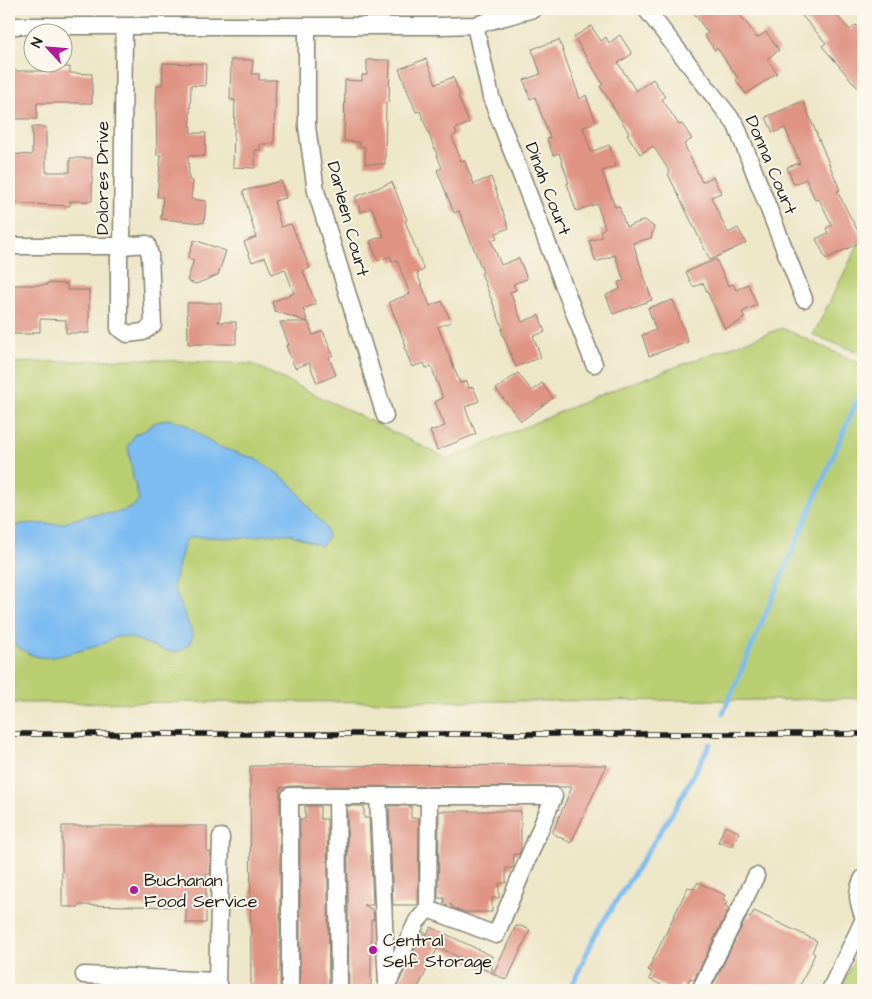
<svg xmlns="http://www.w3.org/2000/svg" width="872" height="999" viewBox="0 0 872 999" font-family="'Architects Daughter',sans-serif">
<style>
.green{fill:#b9ce71;stroke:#6a7546}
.water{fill:#7dbcf1;stroke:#4c6c86}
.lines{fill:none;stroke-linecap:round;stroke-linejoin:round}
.stream{stroke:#7dbcf1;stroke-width:5}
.building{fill:#df9383}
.minor-casing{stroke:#848172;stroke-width:19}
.minor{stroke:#fff;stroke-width:16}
.rail-casing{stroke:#1c1c1c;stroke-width:5.5}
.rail{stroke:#fbf7ec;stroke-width:4;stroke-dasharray:11;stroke-linecap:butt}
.poi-dot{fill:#b5179e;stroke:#fbf7ec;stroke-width:2}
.labels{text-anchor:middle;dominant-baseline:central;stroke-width:4;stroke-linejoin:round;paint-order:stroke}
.street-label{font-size:18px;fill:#1c1c1c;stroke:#fbf7ec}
.poi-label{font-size:18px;fill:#1c1c1c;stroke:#fbf7ec;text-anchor:start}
</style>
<rect width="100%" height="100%" fill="#fbf7ec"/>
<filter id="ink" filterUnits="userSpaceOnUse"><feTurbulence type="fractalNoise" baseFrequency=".02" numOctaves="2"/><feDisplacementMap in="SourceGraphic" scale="10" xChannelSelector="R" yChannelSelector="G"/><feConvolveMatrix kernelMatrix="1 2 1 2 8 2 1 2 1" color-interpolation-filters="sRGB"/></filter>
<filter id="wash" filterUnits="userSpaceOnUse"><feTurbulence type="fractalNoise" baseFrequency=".0096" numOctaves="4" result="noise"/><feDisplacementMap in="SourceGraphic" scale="20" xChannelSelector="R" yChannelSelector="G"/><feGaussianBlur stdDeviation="1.12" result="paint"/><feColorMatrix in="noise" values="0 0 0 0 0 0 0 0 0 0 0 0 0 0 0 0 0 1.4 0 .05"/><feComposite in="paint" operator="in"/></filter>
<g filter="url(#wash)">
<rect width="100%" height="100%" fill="#ede6c7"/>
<path class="green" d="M863 235V354L813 335Z
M782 328 863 365V698L782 700 9 703V363L133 359 252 364 449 459 605 393Z
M863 942V990H840Z"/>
<path class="water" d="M168 419 185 424 216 446 256 459 276 472 295 488 306 504 325 526 328 537 321 546 290 534H274L243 538 192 537 185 541 173 586 193 635C180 673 143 634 119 637 114 637 109 641 105 643 96 647 85 649 75 652 46 660 31 662 9 638V529C23 520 43 525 59 524 68 523 76 518 85 516 103 512 127 517 139 500L133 477 128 446 135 434 144 431 154 423Z"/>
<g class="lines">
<path class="stream" d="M723 713 863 386
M570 990 596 933 676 807 710 744"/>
</g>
<g id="blocks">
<path class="building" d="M691 9H736L757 38 766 32 779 50 767 59 777 73 746 94 736 80 738 78 717 48 715 50 704 35 708 33Z
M796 9H831L850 30 856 25 863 33V94L822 46 826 43Z
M591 26 601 41 606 37 609 43 620 35 632 54 618 63 636 91 653 79 665 97 662 99 679 125 682 124 692 139 684 144 702 182 713 177 721 193 711 197 728 233 738 228 746 243 710 260 668 174 670 172 653 146 640 154 627 134 629 133 600 86 603 84 574 37Z
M559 40 580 99 586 95 596 122 583 127 591 152 609 145 616 166 602 171 615 207 619 206 626 227 645 220 654 227 651 238 633 243 652 300 613 314 606 295 620 289 618 282 624 281 615 255 596 262 589 241 602 237 600 231 605 228 597 204 576 211 567 183H569L559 153 553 155 547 139 550 138 535 97 530 99 524 80 541 74 532 49Z
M426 59 436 84 453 77 460 95 458 96 469 123 455 129 457 134 452 137 461 161 464 160 474 184 491 177 498 196H497L509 228 496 233 497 238 491 240 501 265 519 258 527 279 513 284 516 290 510 292 522 322 539 315 545 332 533 336 541 357 516 367 501 330 503 329 481 273 483 272 459 211 454 213 437 170 442 168 420 111 416 112 399 69Z
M231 60H253L252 74H259V80H276L274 144H260V150H255V168L233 167 235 100H230Z
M367 60H390L389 102H386L385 164H365V147L359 146V142L344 141 345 80 362 81V75H367Z
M163 63 206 64 205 86 191 85 190 115 191 133H206L205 156H188L189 180 193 181 191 199 206 201 204 223 161 219 163 197H157L161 155H157L156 104 157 85H162Z
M50 67H70V73L92 74V103H37V119H15V106H9V71H50Z
M803 101 840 190 837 191 863 241 826 259 816 239 828 233 826 228 832 225 819 199 815 200 806 179 794 184 787 167 800 163 785 128 773 133 766 117Z
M32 127H46V172H70V158H92V201H70V206L9 203V169H14L15 154 32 155Z
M281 181 286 198 274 201 281 227 291 224 310 268 303 271 316 304 303 309 308 322 275 311 272 302 294 293 285 269 272 274 265 257 252 262 244 242 256 237 243 191Z
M392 182 407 220 405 221 424 270 417 273 430 306 442 301 451 322 438 327 460 383 467 381 469 388 473 387 479 401 465 407 476 434 437 450 430 431 445 426 435 402 443 398 431 366 426 368 424 363 412 367 404 347 406 346 389 302 410 294 397 260 392 262 390 256 378 261 370 241 384 236 372 208 361 212 355 197Z
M194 240 226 251 218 275 196 284 187 281 194 260 188 258Z
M716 259 728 286 733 284 736 290 748 284 757 305 742 312 745 318 740 320 741 321 725 329 703 283 693 287 686 272Z
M47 283 67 284V290H89V333H66V320L40 319V332H33V334H11V319H9V285H47Z
M673 300 688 342 649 356 642 335 656 330 648 308Z
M187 303H221V312L218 322H236V344H188Z
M280 322H308L313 335 323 331 333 355 329 357 336 375 317 383 309 363 295 368 286 346 289 345Z
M518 373 532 391 542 383 553 398 521 421 496 389Z
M607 765 571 843 552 833 572 787 290 786 280 788V990H251L250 766Z
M305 806H320V819H327L329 990H300V819H305Z
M347 806H364V818H369L373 905H364L373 910 374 920H371V986H361V990H349Z
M389 806H411V818H419L418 905H393Z
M439 811H521V849L519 854H514L513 868H506V883H499V898H492V912H464L452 907V905L444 904V898H438Z
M62 826H207V852H211L210 874H206V923H186V907L79 905V907H62Z
M725 826 739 832 732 847 718 842Z
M698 882 725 895 723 899 727 902 725 906 729 908 694 980 690 978 686 987 681 984 678 990H672L649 979 652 972 648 970 688 887 694 889Z
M754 911 817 941 812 952 815 954 798 990 711 989 747 916 750 918Z
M516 926H521L530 930 507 980 493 974Z
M431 927 492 956V973L438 947 417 990H395L423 932 427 934Z"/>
</g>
</g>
<g filter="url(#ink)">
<use href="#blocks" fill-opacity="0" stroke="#848172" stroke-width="1"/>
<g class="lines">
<defs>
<path id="minor" d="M646 9 736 125 804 299
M475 25 491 97 594 364
M9 26H440L475 25 534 9
M307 26V127L316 191 385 416
M147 244 150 255 153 325 143 332 128 334 119 328V257L122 246Z
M9 246H122L124 27
M337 796 339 990
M378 796 387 985
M863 878C855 894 858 901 863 916
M84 975 217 981 220 990
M217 981 221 837
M388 983 417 921 428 909
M290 990V796C378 796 466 796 554 796L496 935 428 909 429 796
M700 990 756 876
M830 990 863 921"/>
</defs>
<use href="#minor" class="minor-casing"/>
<use href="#minor" class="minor"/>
<defs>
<path id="rail" d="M9 734H863"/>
</defs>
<use href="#rail" class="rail-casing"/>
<use href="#rail" class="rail"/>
</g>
</g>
<g class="poi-dot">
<circle cx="134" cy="890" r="5"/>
<circle cx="373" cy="950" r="5"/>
</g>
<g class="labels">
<g class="street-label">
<text transform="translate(771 165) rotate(67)">Donna Court</text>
<text transform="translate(102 178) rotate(-90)">Dolores Drive</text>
<text transform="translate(548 189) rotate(69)">Dinah Court</text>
<text transform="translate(348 219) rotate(75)">Darleen Court</text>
</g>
<g class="poi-label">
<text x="144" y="880">Buchanan<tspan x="144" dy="21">Food Service</tspan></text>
<text x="383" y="940">Central<tspan x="383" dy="21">Self Storage</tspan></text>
</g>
</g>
<rect width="872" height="999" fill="none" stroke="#fbf7ec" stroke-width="30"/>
<g transform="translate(48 48) rotate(296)"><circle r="24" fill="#fbf7ec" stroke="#a29f99"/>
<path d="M0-4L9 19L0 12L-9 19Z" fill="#b5179e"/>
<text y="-8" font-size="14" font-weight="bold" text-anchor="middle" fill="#1c1c1c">N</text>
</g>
</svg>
